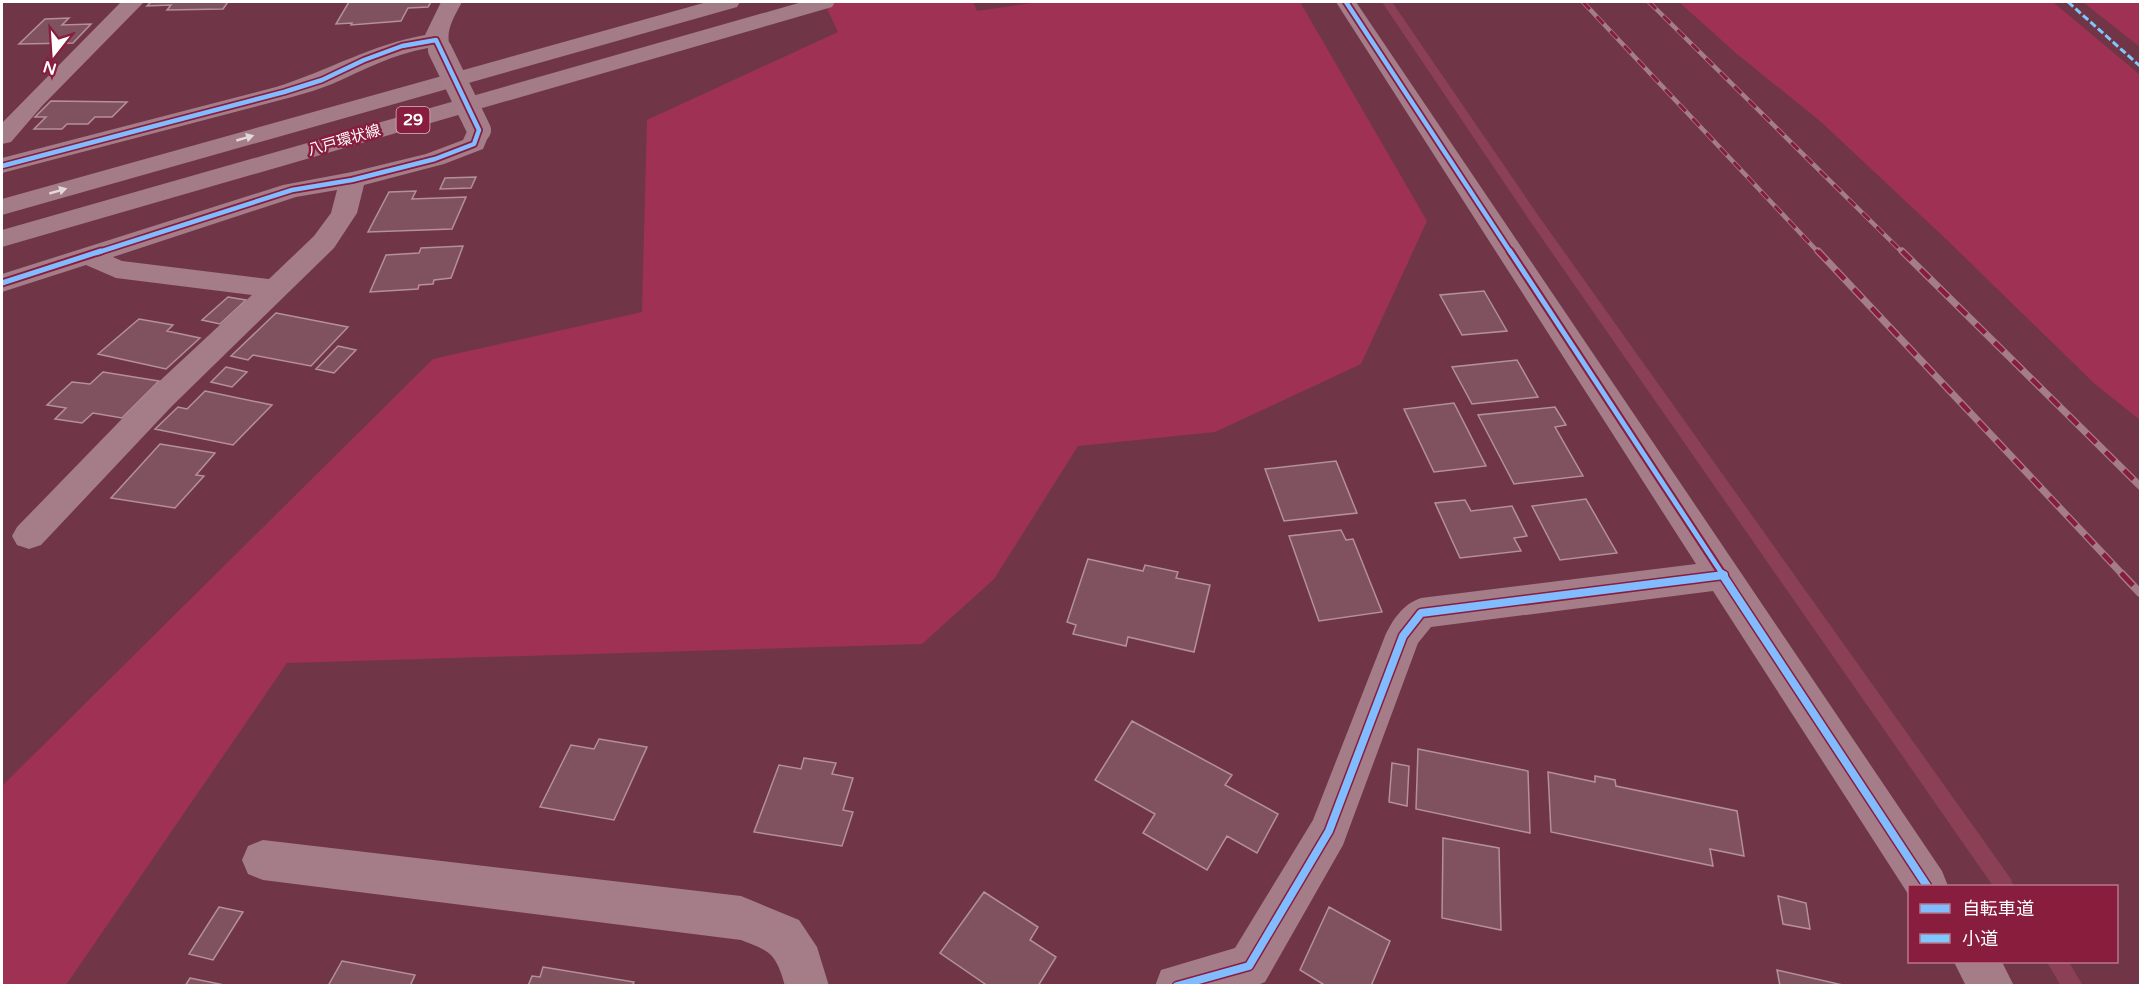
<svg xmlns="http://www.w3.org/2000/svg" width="2142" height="987" viewBox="0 0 2142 987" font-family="'Varela Round','Noto Sans JP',sans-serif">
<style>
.green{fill:#9f3254}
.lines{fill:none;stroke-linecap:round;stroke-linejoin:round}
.stream{fill:#8b4056;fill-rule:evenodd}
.building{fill:#805260;stroke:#b3909b;stroke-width:1.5}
.minor{fill:#a57d88;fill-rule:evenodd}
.major{fill:#a37c88;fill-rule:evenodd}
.rail-far2-casing{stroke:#a47d89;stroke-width:4.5}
.rail-far1-casing{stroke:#a47d89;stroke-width:7}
.rail-casing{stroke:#a47d89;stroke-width:8}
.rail-far2{stroke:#881d3e;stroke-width:3;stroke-dasharray:10;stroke-linecap:butt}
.rail-far1{stroke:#881d3e;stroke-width:4.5;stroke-dasharray:13;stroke-linecap:butt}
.rail{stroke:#881d3e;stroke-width:5;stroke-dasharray:16;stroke-linecap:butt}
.minor-bridge{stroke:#a57d88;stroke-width:24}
.quiet{stroke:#7dc8fe;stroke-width:3;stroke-dasharray:7 3;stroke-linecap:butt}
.cycleway-far2-casing{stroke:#881d3e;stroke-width:8}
.cycleway-far1-casing{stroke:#881d3e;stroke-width:9}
.cycleway-casing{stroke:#881d3e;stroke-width:11}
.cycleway-far2{stroke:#80bcff;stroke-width:4.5}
.cycleway-far1{stroke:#80bcff;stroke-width:5}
.cycleway{stroke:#80bcff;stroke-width:8}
.oneway{fill:#e3d8db}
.labels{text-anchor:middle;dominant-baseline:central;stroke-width:5;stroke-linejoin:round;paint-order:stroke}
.far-street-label{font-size:15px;fill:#fff;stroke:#881d3e}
.shield{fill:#881d3e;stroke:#dbbbc5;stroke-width:1.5}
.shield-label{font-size:16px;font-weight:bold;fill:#fff}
</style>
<rect width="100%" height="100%" fill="#703647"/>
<path class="green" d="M824 2H973L977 11 1038 2H1300L1427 221 1361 364 1215 432 1078 446 994 579 922 644 287 663 66 985 2 986V786L433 359 642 312 647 120 838 32Z
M1679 2H2053L2140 75V420L2095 384 1946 239 1820 121 1737 54Z
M2083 2H2140V47Z"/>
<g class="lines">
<path class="stream" d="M1382 2H1392L1540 218 2011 879 2013 886H1993L1532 224Z
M2047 962H2069L2083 986H2061Z"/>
</g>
<path class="building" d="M151 2H228L223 9 167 10 171 5 147 6Z
M338 2H431L428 7 408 8 401 21 351 25 352 23 336 24 349 2Z
M69 18 62 25 91 24 73 43 19 44 45 19Z
M51 101 127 102 112 117H95L88 124H67L62 129H34L46 117H35Z
M476 177 471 188 440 189 445 178Z
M416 191 412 199 466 197 452 229 368 232 389 192Z
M463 246 451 278 434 280 433 284 419 285 418 289 370 292 386 255 419 253 421 248Z
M1484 291 1507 331 1462 335 1440 295Z
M228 297 246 300 220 324 202 320Z
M276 313 348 327 311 366 253 355 248 360 231 356Z
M139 319 173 325 167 331 200 338 166 369 98 354Z
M338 346 356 350 334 373 316 369Z
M1517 360 1538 397 1472 404 1452 367Z
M226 367 247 372 232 387 211 382Z
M103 372 159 381 122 418 93 413 82 423 55 419 66 408 47 405 72 382 90 384Z
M205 391 272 405 233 445 155 429 178 407 187 409Z
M1454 403 1486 466 1434 472 1404 409Z
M1555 407 1566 425 1555 427 1583 476 1514 484 1478 415Z
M160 444 215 453 196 475 204 476 175 508 111 498Z
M1336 461 1357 513 1284 521 1265 469Z
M1586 499 1617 553 1560 560 1532 506Z
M1465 500 1471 511 1512 506 1527 536 1514 538 1521 551 1460 558 1435 503Z
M1341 530 1346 540 1353 539 1382 612 1319 621 1289 536Z
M1088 559 1143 571 1145 565 1178 572 1176 578 1210 585 1194 652 1128 637 1126 646 1073 634 1076 625 1067 622Z
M1132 721 1232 775 1225 785 1278 814 1257 853 1227 836 1207 870 1143 833 1155 814 1095 780Z
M599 739 647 747 614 820 540 807 571 745 594 749Z
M1418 749 1528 771 1530 833 1416 809Z
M804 758 836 763 832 774 853 778 843 810 853 812 842 846 754 832 779 765 801 769Z
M1392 763 1409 766 1407 806 1389 802Z
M1548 772 1595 782V776L1615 780 1616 786 1737 811 1744 856 1710 849 1713 866 1551 832Z
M1443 838 1499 848 1501 930 1442 918Z
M984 892 1038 927 1030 940 1056 957 1038 986H988L940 953Z
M1778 896 1806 903 1810 929 1783 924Z
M219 907 243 912 213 960 189 954Z
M1329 907 1390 941 1371 986H1326L1300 970Z
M342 961 415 975 410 986H328Z
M543 967 634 982 632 986H528L532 976 540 977Z
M1777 970 1847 986H1780Z
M190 978 229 986H185Z"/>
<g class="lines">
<path class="minor" d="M121 2H144L42 106 11 142 2 144V123Z
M441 2H462C453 19 444 32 451 50L448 55 440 57 432 55 428 48C393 54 364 70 332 84 320 89 306 93 292 97L2 173V158L276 87C327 71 373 44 425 35Z
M1336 2H1356L1942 871 1948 886H1910V897L1713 591 1431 627 1418 643 1343 845 1265 982 1255 986H1155L1161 970 1235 948 1313 820 1385 636C1393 619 1403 604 1421 598L1696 564Z
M479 123 488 125 491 130 483 149 444 164 364 185 357 213 334 248 172 406 41 545 29 549 17 545 12 536 17 527 150 390 252 295 116 278 86 265 2 292V274L283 185 352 172 426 154 463 140 470 125ZM337 190 331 213 314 236 269 279 122 261 113 257 296 197Z
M263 840 741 896 799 920 817 947 829 986H785C776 953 770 951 741 940L263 880 248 874 242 860 248 846Z
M1954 962H2002L2014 986H1966Z"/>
<path class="major" d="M707 2H740L737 7 2 215V199Z
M802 2H835L832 7 2 247V230Z"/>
<defs>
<path id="rail-far2" d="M1583 2 1819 253
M1649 2 1903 253"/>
<path id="rail-far1" d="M1818 251 2123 575
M1902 251 2140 486"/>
<path id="rail" d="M2122 574 2140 593"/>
</defs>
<use href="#rail-far2" class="rail-far2-casing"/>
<use href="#rail-far1" class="rail-far1-casing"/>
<use href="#rail" class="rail-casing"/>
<use href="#rail-far2" class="rail-far2"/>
<use href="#rail-far1" class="rail-far1"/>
<use href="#rail" class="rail"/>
<path class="minor-bridge" d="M440 50 479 130"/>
<path class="quiet" d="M2068 2 2140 66"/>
<defs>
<path id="cycleway-far2" d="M1346 2 1511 253
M2 166 284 92 322 80 364 60 402 46 436 40 479 130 474 144 435 159 352 180 292 190 96 253"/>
<path id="cycleway-far1" d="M1510 251 1723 575
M2 283 101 251"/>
<path id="cycleway" d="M1722 574 1927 886
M1177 986 1249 966 1329 831 1403 636 1421 613 1724 575"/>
</defs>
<use href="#cycleway-far2" class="cycleway-far2-casing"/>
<use href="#cycleway-far1" class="cycleway-far1-casing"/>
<use href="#cycleway" class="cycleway-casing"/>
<use href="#cycleway-far2" class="cycleway-far2"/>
<use href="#cycleway-far1" class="cycleway-far1"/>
<use href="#cycleway" class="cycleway"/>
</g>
<defs><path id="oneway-solid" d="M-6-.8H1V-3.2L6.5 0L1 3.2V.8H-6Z" transform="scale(1.5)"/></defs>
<g class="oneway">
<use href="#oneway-solid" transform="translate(245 138) rotate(-16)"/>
<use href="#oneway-solid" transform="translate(58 191) rotate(-16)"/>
</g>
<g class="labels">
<g class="far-street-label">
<text transform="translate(344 140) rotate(-16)">八戸環状線</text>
</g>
<rect class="shield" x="396.5" y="107" width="33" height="26" rx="4.5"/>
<g class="shield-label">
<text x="413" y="120">29</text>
</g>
</g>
<rect width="2142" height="987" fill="none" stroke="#ffffff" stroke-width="6"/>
<rect x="1908" y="885" width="210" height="78" fill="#881d3e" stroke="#b8778b" stroke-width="1.5"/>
<rect x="1920" y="904" width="30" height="9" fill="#80bcff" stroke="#b8778b" stroke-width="1.5"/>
<text x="1962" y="915" font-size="18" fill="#ffffff">自転車道</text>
<rect x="1920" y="934" width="30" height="9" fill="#7dc8fe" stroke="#b8778b" stroke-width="1.5"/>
<text x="1962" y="945" font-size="18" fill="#ffffff">小道</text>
<g transform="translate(54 54) rotate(197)" stroke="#881d3e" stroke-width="4.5" paint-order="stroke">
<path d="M0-4.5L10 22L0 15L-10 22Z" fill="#ffffff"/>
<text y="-9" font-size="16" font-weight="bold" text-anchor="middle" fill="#ffffff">N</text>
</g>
</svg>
